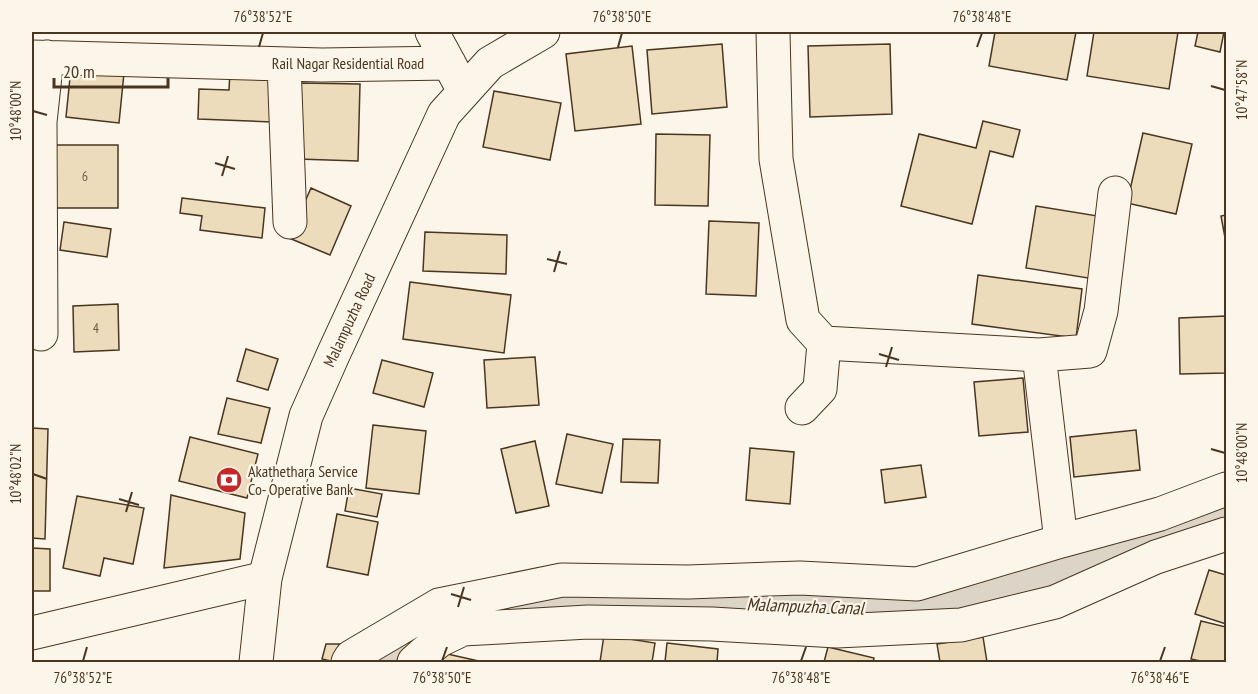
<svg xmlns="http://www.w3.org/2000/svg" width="1258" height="694" viewBox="0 0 1258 694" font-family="'PT Sans Narrow',sans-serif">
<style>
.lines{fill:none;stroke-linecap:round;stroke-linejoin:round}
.canal{stroke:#dcd4c6;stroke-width:40}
.building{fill:#ecdcbc;stroke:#4a3520;stroke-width:1.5}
.minor-casing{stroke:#4a3520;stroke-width:35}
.tertiary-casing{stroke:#4a3520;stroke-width:35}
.secondary-casing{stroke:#4a3520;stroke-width:35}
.minor{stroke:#fbf6e9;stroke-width:33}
.tertiary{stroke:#fbf6e9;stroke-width:33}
.secondary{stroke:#fbf6e9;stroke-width:33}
.ticks{fill:none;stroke:#4a3520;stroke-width:2}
.labels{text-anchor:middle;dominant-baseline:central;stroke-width:4.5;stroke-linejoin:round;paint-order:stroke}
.number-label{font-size:14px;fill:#725f47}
.street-label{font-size:16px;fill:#4a3520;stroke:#fbf6e9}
.poi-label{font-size:16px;fill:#4a3520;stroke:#fbf6e9;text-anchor:start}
.water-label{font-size:18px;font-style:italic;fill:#4a3520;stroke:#fbf6e9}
.neatline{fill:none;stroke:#4a3520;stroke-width:2}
.ticks-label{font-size:15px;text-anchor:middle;fill:#4a3520}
</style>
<rect width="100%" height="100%" fill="#fbf6e9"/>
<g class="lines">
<path class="canal" d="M386 662 439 621 523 609 756 603 878 609 1004 586 1129 551 1226 517"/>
</g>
<path class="building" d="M995 32H1076L1067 80 989 66Z
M1094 32H1178L1169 89 1087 76Z
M1198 32H1224L1220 52 1195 46Z
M722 44 727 107 652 114 647 50Z
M890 44 892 114 810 117 808 46Z
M632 46 641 124 575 131 566 54Z
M71 68 124 73 119 123 66 117Z
M230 72 274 73 272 122 198 119 199 89 229 90Z
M300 83 360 84 358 161 298 159Z
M494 91 561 103 550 160 483 147Z
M983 121 1020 130 1013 157 990 151 972 224 901 206 919 134 976 148Z
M1143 133 1192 144 1176 214 1127 203Z
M656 134 710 135 708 206 655 205Z
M52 145H118V208H52Z
M311 188 351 206 330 255 289 238Z
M182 198 265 208 262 238 200 230 202 216 180 213Z
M1036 206 1104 217 1094 279 1026 268Z
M1226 215V243L1221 216Z
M709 221 759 223 756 296 706 294Z
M64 222 111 229 107 257 60 250Z
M425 232 507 235 506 274 423 271Z
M978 275 1082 289 1076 338 972 324Z
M410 282 511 295 504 353 403 339Z
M118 304 119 350 74 352 73 306Z
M1226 316V373L1180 374 1179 318Z
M246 349 278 359 268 390 237 381Z
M535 357 539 405 487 408 484 360Z
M382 360 433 373 424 407 373 393Z
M1023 378 1028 432 979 436 974 382Z
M227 398 270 408 261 443 218 434Z
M373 425 426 431 419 494 366 488Z
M32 428 48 429 45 539 32 538Z
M1136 430 1140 470 1074 477 1070 437Z
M567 434 613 444 602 493 556 484Z
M190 437 258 454 247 498 179 481Z
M623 439 660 440 658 483 621 482Z
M535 441 549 506 516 513 501 449Z
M750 448 794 452 790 504 746 500Z
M921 465 926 497 885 503 881 470Z
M349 488 382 494 377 517 345 511Z
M171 495 245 513 240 559 164 568Z
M77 496 144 508 133 564 104 558 100 576 63 568Z
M337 514 378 522 368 575 327 567Z
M32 548 50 549V591H32Z
M1209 570 1226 575V624L1195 614Z
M1201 621 1226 627V662H1205L1191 659Z
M604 635 655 643 652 662H600Z
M983 637 987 662H940L937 644Z
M667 643 718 649 717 662H665Z
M326 644H342L335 662 322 659Z
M828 647 874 658 873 662H824Z
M443 653 483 662H441Z"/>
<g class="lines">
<defs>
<path id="minor" d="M432 32 458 80
M773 32 776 159 803 320 824 343 820 389 802 408
M32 57 322 65 449 63
M284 64 290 222
M41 334 40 122 47 57
M824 343 1039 355 1090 351 1101 311 1115 193
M1039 355 1061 541
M348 662 351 657 439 605 562 580 688 582 800 578 917 584 1061 541 1160 514 1226 489
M414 662 424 653 440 640 463 629 588 622 712 624 837 631 961 625 1055 602 1156 557 1226 534"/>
<path id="tertiary" d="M32 633 265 578"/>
<path id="secondary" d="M256 662 265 578 306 416 333 355 444 114 490 63 543 32"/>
</defs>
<use href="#minor" class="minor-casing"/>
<use href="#tertiary" class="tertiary-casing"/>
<use href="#secondary" class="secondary-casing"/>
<use href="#minor" class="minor"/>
<use href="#tertiary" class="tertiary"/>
<use href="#secondary" class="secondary"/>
</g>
<path class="ticks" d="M259 47 263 33M618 47 622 33M977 47 982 33M1211 86 1225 90M33 111 47 115M215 163 235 169M222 176 228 156M547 259 567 264M554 272 560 251M879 354 899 360M886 367 892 347M1211 449 1225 453M33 474 47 479M119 499 139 505M126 512 132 492M451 594 471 600M458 607 464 587M83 661 87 647M442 661 447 647M801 661 806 647M1160 661 1165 647"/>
<defs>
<symbol id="bank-disc" viewBox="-11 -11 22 22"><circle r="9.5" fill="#c62828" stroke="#fbf6e9"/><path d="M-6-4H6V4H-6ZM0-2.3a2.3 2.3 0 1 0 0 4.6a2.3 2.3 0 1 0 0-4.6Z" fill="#fff"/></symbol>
</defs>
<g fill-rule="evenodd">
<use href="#bank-disc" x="214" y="465" width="30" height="30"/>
</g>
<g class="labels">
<g class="number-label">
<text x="85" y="176">6</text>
<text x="96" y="328">4</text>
</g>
<g class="street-label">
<text x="348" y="63">Rail Nagar Residential Road</text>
<text transform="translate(349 320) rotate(-65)">Malampuzha Road</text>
</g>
<g class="poi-label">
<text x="248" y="471">Akathethara Service<tspan x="248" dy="18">Co- Operative Bank</tspan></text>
</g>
<g class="water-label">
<text transform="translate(805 606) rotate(2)">Malampuzha Canal</text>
</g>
</g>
<rect width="1258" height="694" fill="none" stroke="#fbf6e9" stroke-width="66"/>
<path d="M54 78v9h114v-9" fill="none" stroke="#4a3520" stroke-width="3"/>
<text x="63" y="78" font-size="18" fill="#4a3520" stroke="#fbf6e9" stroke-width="4.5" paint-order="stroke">20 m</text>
<rect x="33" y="33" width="1192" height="628" class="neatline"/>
<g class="ticks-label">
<text x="263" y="22">76°38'52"E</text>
<text x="622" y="22">76°38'50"E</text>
<text x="982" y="22">76°38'48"E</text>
<text transform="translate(1242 90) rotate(-90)" y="5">10°47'58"N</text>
<text transform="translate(16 111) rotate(-90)" y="5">10°48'00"N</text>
<text transform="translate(1242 453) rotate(-90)" y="5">10°48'00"N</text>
<text transform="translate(16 474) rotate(-90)" y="5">10°48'02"N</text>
<text x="83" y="683">76°38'52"E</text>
<text x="442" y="683">76°38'50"E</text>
<text x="801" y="683">76°38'48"E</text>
<text x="1160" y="683">76°38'46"E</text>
</g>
</svg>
